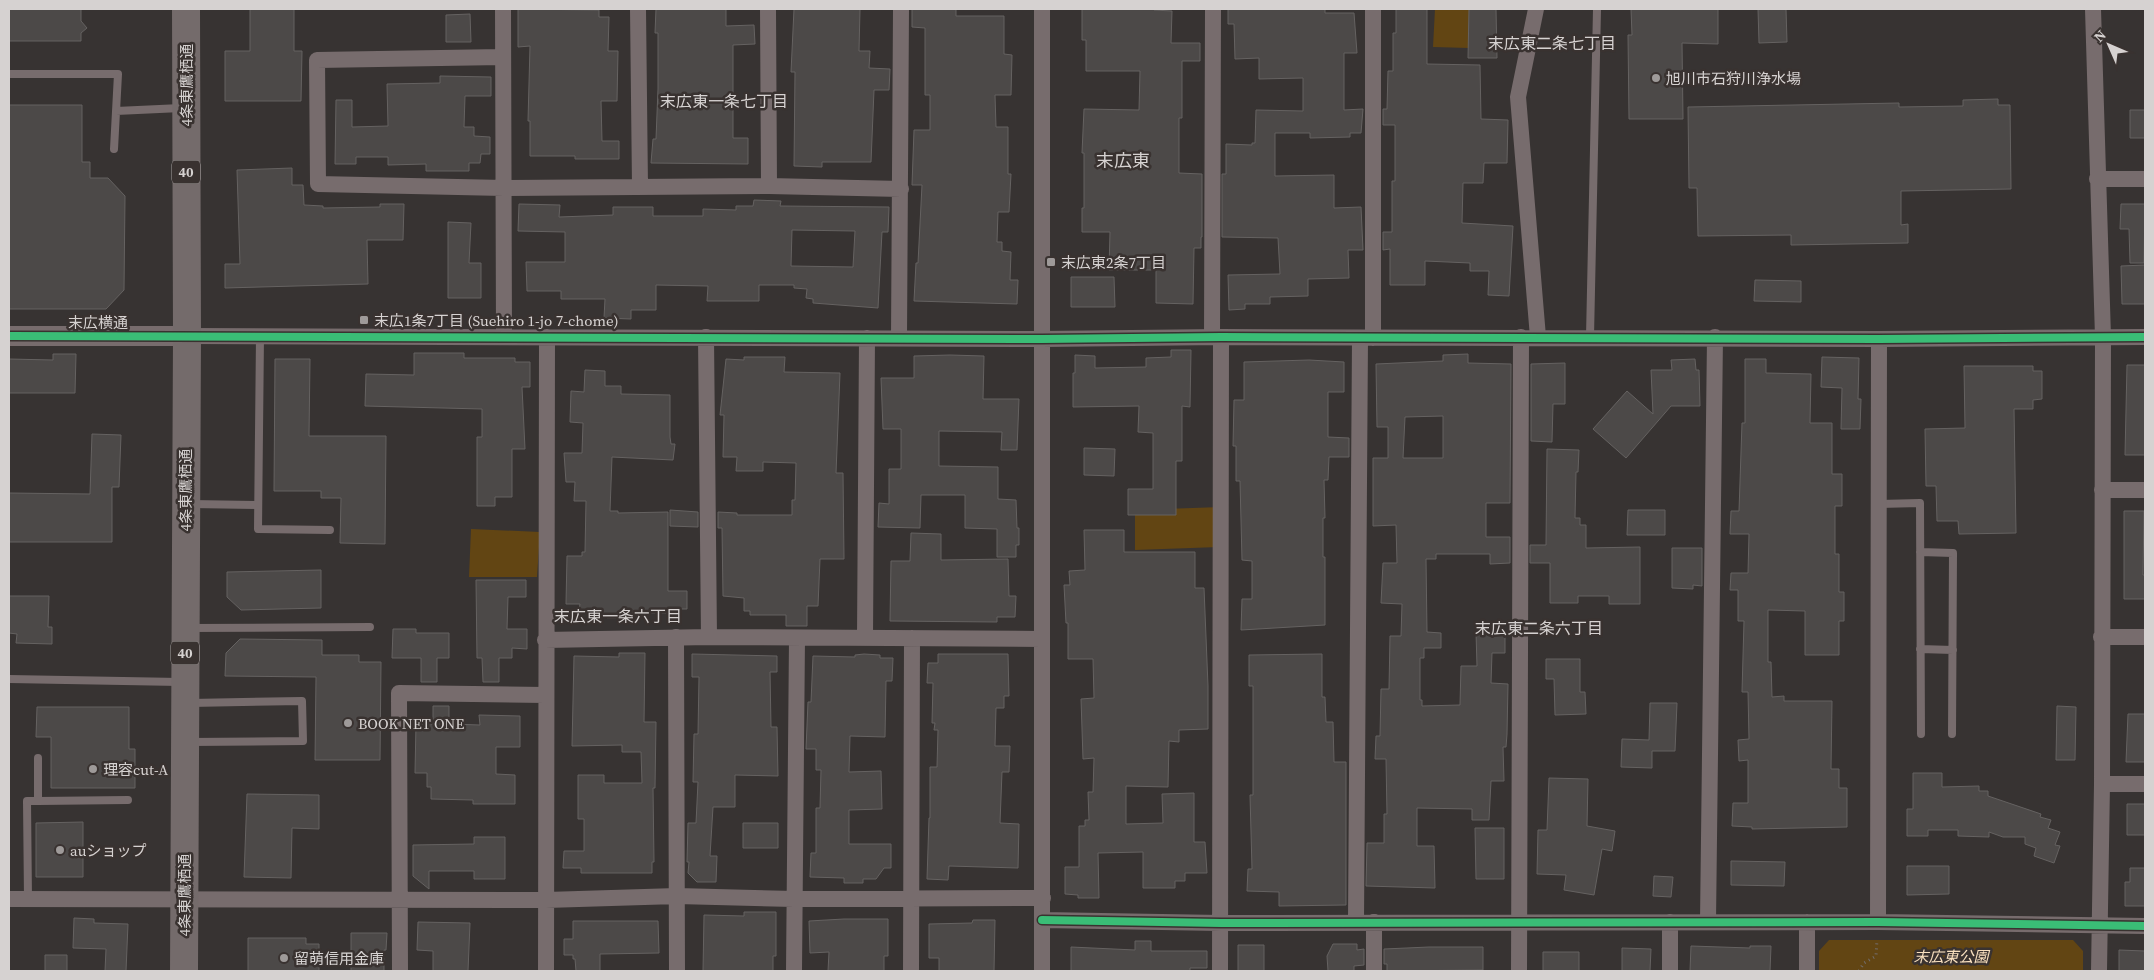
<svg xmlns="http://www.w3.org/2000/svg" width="2154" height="980" viewBox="0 0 2154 980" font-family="'Source Serif 4','Noto Sans JP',serif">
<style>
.green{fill:#624513}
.building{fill:#4c4948;stroke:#656261;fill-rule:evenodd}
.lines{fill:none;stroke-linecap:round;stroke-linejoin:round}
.path{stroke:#736d6d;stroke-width:3;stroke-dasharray:1 4;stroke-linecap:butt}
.service{stroke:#776c6d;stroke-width:8}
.minor{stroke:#776c6d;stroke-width:16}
.tertiary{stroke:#776c6d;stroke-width:20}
.trunk{stroke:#746b6b;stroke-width:28}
.cycleway-casing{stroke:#393230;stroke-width:11}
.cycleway{stroke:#3abd76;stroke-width:8}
.poi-dot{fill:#9e9a99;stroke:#393230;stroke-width:2}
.labels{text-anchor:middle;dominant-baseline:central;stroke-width:5;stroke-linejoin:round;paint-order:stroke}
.shield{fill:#393230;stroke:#a7a2a1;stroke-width:1}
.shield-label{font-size:14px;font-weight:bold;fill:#d6d2d1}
.poi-label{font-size:15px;fill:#d6d2d1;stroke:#393230;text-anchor:start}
.street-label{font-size:15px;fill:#d6d2d1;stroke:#393230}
.park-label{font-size:15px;font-style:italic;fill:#f9e0bf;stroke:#393230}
.neighbourhood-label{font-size:16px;fill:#d6d2d1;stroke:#393230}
.quarter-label{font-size:18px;fill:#d6d2d1;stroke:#393230}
</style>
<rect width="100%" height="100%" fill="#373332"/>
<path class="green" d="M1435 9H1469V48L1433 47Z
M1221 507 1219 547 1135 550V510Z
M471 529 540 532 537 577H469Z
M1829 940H2073L2083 951V971H1819V951Z"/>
<path class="building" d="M9 9H81V21L87 28 81 33V41H9Z
M250 9H294V51H302L301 101H225V51H250Z
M518 9 599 10V17H609L608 51H618L617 101H601L602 141H619V159H575V156H530V121H528L530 46 518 47Z
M656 9H726V26L754 25 755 44 733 45V138H748V164L651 163 653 139H656L658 89V33H655Z
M794 9H860L859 51H870L869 68 890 69 889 90H874L871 162H822V167L794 166 795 72H791Z
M912 9H956V16H1004V54L1012 55 1011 95H995L996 127H1008V174H1011L1009 212H998L997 242H1002V251L1011 252 1010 280H1018L1017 304 914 301 916 263H918L922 185H912L914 130H930V95H925V28L912 27Z
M1082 9H1154V10L1172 11 1171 43H1200V61H1182V118H1179V173L1202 174V237H1201V248H1194L1193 304 1156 303V270H1109L1110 232H1082V208H1084V153H1082L1084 109 1139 110 1140 71H1086V40H1082Z
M1228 9H1325V13H1354L1357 53H1344V110L1363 109 1361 133H1350V137L1310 138V133H1275V176L1334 175V208L1361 207 1363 250H1348L1349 278 1308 279V296L1270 297V304H1245V309L1229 310 1228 275 1280 274 1278 238 1222 237V174H1226V144L1252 145V143H1255L1256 110 1303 111V78L1259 79V58L1235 59 1234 24H1228Z
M1396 9H1427V64L1480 65 1481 119 1508 120 1507 163H1484L1483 183H1463L1462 223 1513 226 1509 296 1488 295 1489 271H1470V263L1425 261V285H1390V249L1383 250V232H1392V181H1395V125H1383V109H1387L1388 71H1393V33H1396Z
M1469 9H1496L1497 58H1468Z
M1631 9H1718V44L1682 43 1683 119H1629L1628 35H1632Z
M1758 9H1786L1787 42 1759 43Z
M470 14 471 42H446V15Z
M440 76 491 77V96H465L464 127H474V136L490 137V154H481L480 163H469V171H426V164L388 165V157H356V164H335L336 100H352V127L388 126 387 84 440 83Z
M1998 99V105H2010L2011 189 1901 191V225L1908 224V243L1791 245V235L1698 236 1697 188H1689L1688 107 1899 103V107L1963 106V100Z
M9 105H82V162H90V178H108L125 196 124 290 106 309H9Z
M2130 110H2145V138H2130Z
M292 168V185H303L304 205 323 206V208L380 207V204H404L403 240H367L368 284 225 288V264H240L237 170Z
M754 200 781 201 780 206 889 207 888 232H882L878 308 813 303V299L806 298 807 289 794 288V285H759V301H707L708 286 656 285V310H631V319L604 318 605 299H561V291H527L526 262H565V232L518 231 519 204 560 205 559 217 613 215V207H653V216H703V209L736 210V206H753ZM792 230 855 231 853 267 791 266Z
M2121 204H2145L2144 263H2130L2129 229H2120Z
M448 222 471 223 469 263H481V298H448Z
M2145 265V304H2122L2121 266Z
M1071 277H1114L1115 307H1071Z
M1755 280 1801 281V302L1754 301Z
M1171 350H1191L1190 407 1182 406V461H1176V515H1128V489H1153V433L1138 432 1139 406 1073 407V373H1075V355L1095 356V368L1146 367V358L1171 357Z
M414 353H464V358H515V362H530V387H522L525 449H512V497H495V506H477V437H482V409L365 406 366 374 414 375Z
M53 354H76L75 393H9V359L53 360Z
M1468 354V363L1511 364 1510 503H1486V537H1510V563L1490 564V554H1436V559H1426L1427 632 1441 633V648H1424V658H1420V700H1422V706L1460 705 1461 666H1477L1476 632H1505V653H1492L1491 683 1508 684 1507 734 1506 747H1503L1504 781H1491L1489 820H1472V809L1417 808V846H1434L1435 888 1366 886 1367 843H1384V814H1387L1386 759H1375L1376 736H1380L1381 689H1389L1390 636H1401L1402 604 1381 603 1383 563H1397L1396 525 1373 526V458H1388V427H1377L1376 364 1443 361V355ZM1443 416V458H1403L1405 417Z
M950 355 984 356 983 399H1019L1017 450H1001L1002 432 939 431V466L998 467V499L1016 500 1017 528H1019V545H1016V557H997V529L965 528V495H921L920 528 878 527 879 503 889 504V469H901V429H883L881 378H914V356Z
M744 357H785L784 372 840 373 836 473H843L844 559H820L818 606H807V626H786V615H750V611H744V598L723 596 722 528H718V512L737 513V515H792V500H795L796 463 763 462V471H736L737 457H723L724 415H720L726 359 744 360Z
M1822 357 1859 358 1858 399H1861L1860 429H1841L1842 388 1821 387Z
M275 359H310L309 436H386L385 544 340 543 341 498H321V491H274Z
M1695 359 1696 370H1699L1700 406H1671L1626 458 1593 429 1627 391 1653 414 1651 370H1672L1671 360Z
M1745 359H1766V373L1811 374 1810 423H1832V474H1842V506H1835V554H1839V592H1844V621H1839V655H1805V611L1768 610V662H1771L1772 697 1784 696V701H1832L1831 769H1839V788H1847V827L1752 829V827L1732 826 1733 803H1748V760L1739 761 1738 740 1749 739 1748 692H1742L1744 621H1738V590H1730L1731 573H1748L1749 534H1730L1731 511H1739L1742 423H1745Z
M1309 360 1344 362V392H1328V437L1349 438V457H1329L1328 480H1324L1325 518H1323V557H1325V625L1241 630 1242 599H1252V561L1242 560 1240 481H1236V446H1233L1234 400H1244V362Z
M1565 363V404H1553L1552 442 1531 441V364Z
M2127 365H2145V455H2125Z
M1964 366H2033V371H2042V399L2033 400V409H2014L2016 533 1959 534 1958 521H1937L1936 486H1926L1925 429 1965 428Z
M585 370 605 371V386H621V394L670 395V437L671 444H675L673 460 612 457 610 511H618V513L668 512V591H687V609H672V613H624V618H607L605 614H588V610H579L580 604H566L567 556H582V552H585L586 501H574L575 482H566L564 453H582L583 423 570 422 571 391 584 392Z
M92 434 121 435 119 487H112V542H9V493L90 494Z
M1084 448 1115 449 1114 476 1084 475Z
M1547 449 1579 450 1578 472H1576L1575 518H1580V525H1586V548L1640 547V604H1609V596H1578V603H1550V563H1530V545H1546Z
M670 510 698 512V527L670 526Z
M1628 510H1665V535H1627Z
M2124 511H2144L2143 575H2145V599H2124Z
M1084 530H1124V552H1195V588H1204L1208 686V729L1179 730V742L1169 741 1168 787 1126 786V824L1163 823 1162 794 1194 793V842H1205L1207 873H1185V881H1175V888H1143V852L1098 853 1099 898H1078V895L1065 894V867H1079V826H1085V820H1089L1088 792H1093L1094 758 1083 759 1081 699 1094 698 1093 659H1068V623H1066L1064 585H1070L1069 571 1085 570Z
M911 533 941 534V560L1008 559 1009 596H1016L1015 617H997V622L890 621 891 561H910Z
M1672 548H1702V586L1693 585V589L1672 588Z
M321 570V608L241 610 227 597V572Z
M476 580H526V597H508L507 629H527V649L512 648V658H499V682H483L482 658H477Z
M9 596H49L48 627H52V644L16 643 17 634 9 633Z
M393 629H416V633H449V658H437V682H421V658H392Z
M240 639 322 640V655H359V662H381L380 760H315L316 677 225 676 226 653Z
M619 653H645L644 722H656L655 788H653L654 862H652V873H581V868H563L564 851H584V819H578V775H604V783H642L641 752H622V745L572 746 574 656 619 657Z
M692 654 777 656V672H770L771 727H777L778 776 735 775V807H713L710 856H717L716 882H697L688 873 689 862H687L688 823H696L698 782H693L694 734H698L699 677H692Z
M864 654 880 655V658H893L892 681H886L885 737 850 736 849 772 881 771 882 809 849 810V844H891V868H884L876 879H863V883H844V878L810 877 811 853H816V808H820L821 770H816V749H806L808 702H811L813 656 855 657V655Z
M938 654H1008L1009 696H1004V708H996L995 746H1010L1009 772H1002L1000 823 1019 824 1018 868 949 866 948 880 927 879 929 818H930V767H937L938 730H934L935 723H932L933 683H927L928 663H938Z
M1322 654V697H1325L1326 722H1333L1334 762H1346V905L1279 906V892L1247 891 1248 869H1252L1250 795H1253V686H1249V655Z
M1546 659H1580V692H1585L1586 714 1555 715 1554 679H1546Z
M1650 703H1677L1675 751H1652V768L1621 767 1622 739 1649 740Z
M433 706H449V724L480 725 479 715 520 716V747H496V774L515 775V804H473V800L431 799V787H427V773H415L416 724H433Z
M2057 706 2076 707 2075 760H2056Z
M37 707H129V749H135V788H51V737H36Z
M2128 714H2145V762H2126Z
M1913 773H1942V787L1979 786V791H1988V796L2041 814 2040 817 2051 820 2048 828 2060 832 2055 845 2060 846 2054 863 2034 856 2036 848 2025 844V837H2003L1989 832V837L1958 836V830H1928V836H1907V809H1913Z
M1549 778 1588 779 1587 826 1615 831 1612 851 1602 849 1594 895 1564 890 1566 875 1537 874 1538 830H1547Z
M247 794 319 795V829L292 828 291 878 244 877Z
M2127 804H2145V835H2127Z
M83 822V877H36V823Z
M743 823H778V848H743Z
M1475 828H1504V879H1476Z
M474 837H505V879H474V871H429V889L413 876V845L474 844Z
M1731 861 1785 862 1784 886 1731 885Z
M1907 866H1949V894L1907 895Z
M2130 868H2145V906H2125V882H2130Z
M1654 876 1673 877 1671 897 1653 896Z
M744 912H776V956H773V971H703L704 915 744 916Z
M74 918 94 919V923L128 924 126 971H105L106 949 73 948Z
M844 919H888V956H884V971H828L829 952 810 953 809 921Z
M973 920H995L994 971H939V958H929V924L972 923Z
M573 921H658L659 953 600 954V971H576L575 959H573V955H564V939H573Z
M418 922 470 923 468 971H433V951L417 950Z
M351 933H387L386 950H384V971H351Z
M248 938H306V944H319V971H248Z
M1135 941H1151V951H1207V968H1190V971H1071V947L1135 950Z
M1333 944H1357V950L1364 949V965L1354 966V971H1328L1327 956Z
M1238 945H1264V971H1238Z
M1691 946 1750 948V946H1771L1770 971H1690Z
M1429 947H1483V970L1387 971V964H1384V949Z
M1622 948 1651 949 1650 971H1622Z
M2119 950 2145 951V971H2119Z
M1543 952H1579V971H1543Z
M45 955H67V971H45Z"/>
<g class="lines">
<path class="path" d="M1859 971 1864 963 1876 956 1877 940"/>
<path class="service" d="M9 74H118L114 149
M116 111 181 108
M260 336 258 529 330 530
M1590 337 1597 9
M190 504 258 505
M1879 504 1920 503 1921 734
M1920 552 1953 553 1952 734
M189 628 370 627
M1920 649 1953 650
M9 679 180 682
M189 742 303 741 302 701 190 703
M38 758V801L128 800
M28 899 27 801H38"/>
<path class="minor" d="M503 9 504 337
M638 9 640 187
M768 9 769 186
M1536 9 1518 97 1538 337
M2093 9 2103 337 2102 784 2099 971
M502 57 317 60 318 184 504 188 769 186 901 189
M2097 179H2145
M187 336 1042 339 1221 337 1879 339 2145 337
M706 337 709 637
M1212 337 1213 9
M899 338 901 9
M1373 338V9
M2102 490H2145
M676 637 677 971
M2101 637H2145
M865 638 867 338
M545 640 709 637 1042 639
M2102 784H2145
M9 899 546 900 677 896 794 899 1043 898
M1042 920 1221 923 1878 922 2145 926
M1356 921 1360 338
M1708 922 1715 337
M1807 922V971
M1878 922 1879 339
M400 971 399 693 545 695
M546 971 547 337
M794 971 797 638
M911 971 912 638
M1042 971V9
M1220 971 1221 337
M1374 971V922
M1519 971 1521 337
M1670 971V922"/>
<path class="tertiary" d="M9 336H187"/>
<path class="trunk" d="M184 971 187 336 186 9"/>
<defs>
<path id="cycleway" d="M9 336 1042 339 1221 337 1879 339 2145 337
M1042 920 1221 923 1878 922 2145 926"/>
</defs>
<use href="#cycleway" class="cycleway-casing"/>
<use href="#cycleway" class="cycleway"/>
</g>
<g class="poi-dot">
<circle cx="1656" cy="78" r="5"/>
<rect x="1046" y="257" width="10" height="10" rx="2.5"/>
<rect x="359" y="315" width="10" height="10" rx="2.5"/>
<circle cx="348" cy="723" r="5"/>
<circle cx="93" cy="769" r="5"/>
<circle cx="60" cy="850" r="5"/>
<circle cx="284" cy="958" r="5"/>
</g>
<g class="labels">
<g class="shield">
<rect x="172" y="160.5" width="28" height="23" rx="4"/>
<rect x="171" y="641.5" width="28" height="23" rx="4"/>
</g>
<g class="shield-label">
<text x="186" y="172">40</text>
<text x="185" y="653">40</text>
</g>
<g class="poi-label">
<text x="1666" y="78">旭川市石狩川浄水場</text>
<text x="1061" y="262">末広東2条7丁目</text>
<text x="374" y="320">末広1条7丁目 (Suehiro 1-jo 7-chome)</text>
<text x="358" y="723">BOOK NET ONE</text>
<text x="103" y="769">理容cut-A</text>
<text x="70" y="850">auショップ</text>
<text x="294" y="958">留萌信用金庫</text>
</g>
<g class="street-label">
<text transform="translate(186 85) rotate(-90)">4条東鷹栖通</text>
<text x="98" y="322">末広横通</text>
<text transform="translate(185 490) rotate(-90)">4条東鷹栖通</text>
<text transform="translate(184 895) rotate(-90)">4条東鷹栖通</text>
</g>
<g class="park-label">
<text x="1951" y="956">末広東公園</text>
</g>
<g class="neighbourhood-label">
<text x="1552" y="43">末広東二条七丁目</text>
<text x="724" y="101">末広東一条七丁目</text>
<text x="618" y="616">末広東一条六丁目</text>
<text x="1539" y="628">末広東二条六丁目</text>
</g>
<g class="quarter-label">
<text x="1123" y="160">末広東</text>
</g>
</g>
<rect width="2154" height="980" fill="none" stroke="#d6d2d1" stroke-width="20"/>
<g transform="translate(2109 45) rotate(315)" stroke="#393230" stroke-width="4" paint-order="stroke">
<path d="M0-4L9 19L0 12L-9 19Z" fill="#d6d2d1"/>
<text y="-8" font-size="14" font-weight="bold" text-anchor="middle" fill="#d6d2d1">N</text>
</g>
</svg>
